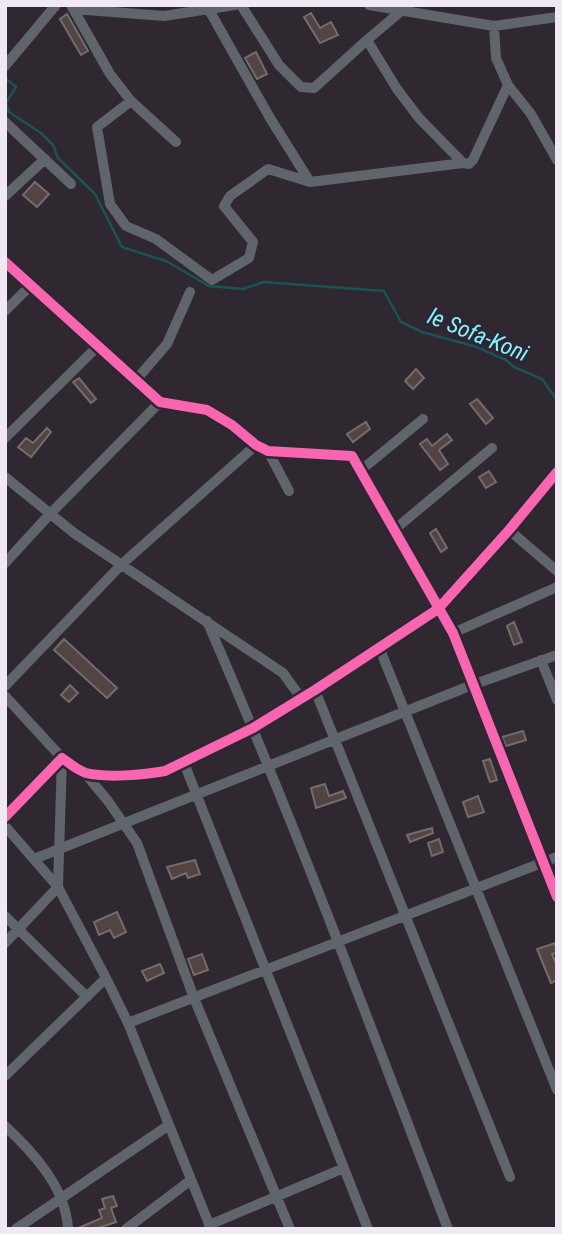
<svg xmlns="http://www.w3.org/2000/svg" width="562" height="1234" viewBox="0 0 562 1234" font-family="'Roboto Condensed',sans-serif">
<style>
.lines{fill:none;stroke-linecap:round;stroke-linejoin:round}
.stream{stroke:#195456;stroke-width:2.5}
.building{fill:#514443;stroke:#736b6c;stroke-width:2}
.minor{stroke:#5f656b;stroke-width:10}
.cycleway-casing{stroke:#302534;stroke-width:15}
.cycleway{stroke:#f766af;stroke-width:10}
.labels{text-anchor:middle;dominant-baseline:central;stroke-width:7;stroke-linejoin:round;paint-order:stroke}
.water-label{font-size:23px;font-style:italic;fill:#7ef6fb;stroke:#302534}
</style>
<rect width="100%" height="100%" fill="#2f2830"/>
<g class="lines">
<path class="stream" d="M5 78 16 87 6 103 9 112 41 133 53 145 58 158 95 194 122 247 166 261 209 286 243 289 264 282 384 291 401 322 422 332 477 347 506 360 514 367 542 379 557 400"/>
</g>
<path class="building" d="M311 13 320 28 331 22 338 35 320 43 304 17Z
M67 14 88 51 81 55 60 19Z
M256 52 267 74 257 79 245 58Z
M35 182 49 194 37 207 23 195Z
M416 369 424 378 413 389 405 381Z
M79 378 96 399 91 403 73 382Z
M477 399 493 418 486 424 470 404Z
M366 422 370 429 353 442 347 434Z
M47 428 51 432 31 457 18 447 26 438 33 443Z
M447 434 452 440 439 450 448 464 440 470 420 444 427 439 432 446Z
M489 471 496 482 486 488 479 477Z
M436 529 447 548 441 552 430 533Z
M514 622 522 642 514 645 507 626Z
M64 639 117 688 107 698 54 650Z
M70 685 78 693 69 702 61 695Z
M523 731 526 740 506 746 502 737Z
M490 759 497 780 490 782 483 761Z
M325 784 329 796 343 791 346 798 316 808 311 788Z
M478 796 484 812 468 817 463 802Z
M432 828 433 833 410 842 407 835Z
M439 839 443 852 432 856 428 843Z
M195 860 200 874 188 878 186 873 172 879 167 867Z
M117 912 126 932 114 938 110 930 99 935 94 922Z
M555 943 557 953 552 954 557 966V980L551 983 537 949Z
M202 954 208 970 194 975 188 959Z
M160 964 164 973 147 981 142 971Z
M113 1196 117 1206 111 1208 116 1222 95 1229H76L102 1218 99 1210 105 1208 102 1199Z"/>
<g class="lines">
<path class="minor" d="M71 5 110 74 131 101 176 142
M241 5 279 65 301 87 314 88 367 40
M369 5 494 26 557 17
M74 9 164 16 235 5
M209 10 270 118 310 182
M400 12 367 40 397 89 419 118 463 163 469 164 473 160 508 85
M494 26 496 58 508 85 531 114 557 160
M5 66 56 5
M131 101 97 127 110 204 126 226 156 239 212 280 249 258 253 242 224 206 230 196 268 169 310 182 463 163
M5 122 71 184
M5 196 45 159
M5 262 160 402 207 410 232 425 256 445 268 451 352 456 453 633 557 897
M5 311 31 285
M136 380 167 344 190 292
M5 438 99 345
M268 451 289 491
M360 471 423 419
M5 477 74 533 283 673 301 698
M394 530 492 448
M509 530 557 571
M5 563 50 514 160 402
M207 621C294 821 370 1025 448 1229
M453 633 557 587
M379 647 557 1090
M541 660 557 700
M5 686 122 564 256 445
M315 690 510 1177
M5 696 62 758 58 887 5 943
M184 763 368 1229
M84 772 108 801 137 843 194 998 290 1229
M5 817 62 758C69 763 77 770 86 773 106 778 144 775 165 771L253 728 315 690 438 609 509 530 557 472
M5 826 58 887 106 978 128 1023 211 1229
M34 859 472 685 557 655
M5 916 87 997
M128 1023 557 857
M5 1076 106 978
M5 1126C34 1153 66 1188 68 1229
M209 1225 344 1168
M16 1229 169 1125
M126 1229 191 1180"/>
<defs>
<path id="cycleway" d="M5 262 160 402 207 410 232 425 256 445 268 451 352 456 453 633 557 897
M5 817 62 758C69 763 77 770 86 773 106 778 144 775 165 771L253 728 315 690 438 609 509 530 557 472"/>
</defs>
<use href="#cycleway" class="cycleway-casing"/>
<use href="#cycleway" class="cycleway"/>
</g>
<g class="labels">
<g class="water-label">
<text transform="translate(478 335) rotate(22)">le Sofa-Koni</text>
</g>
</g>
<rect width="562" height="1234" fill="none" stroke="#f0e8f2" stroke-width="14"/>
</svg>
